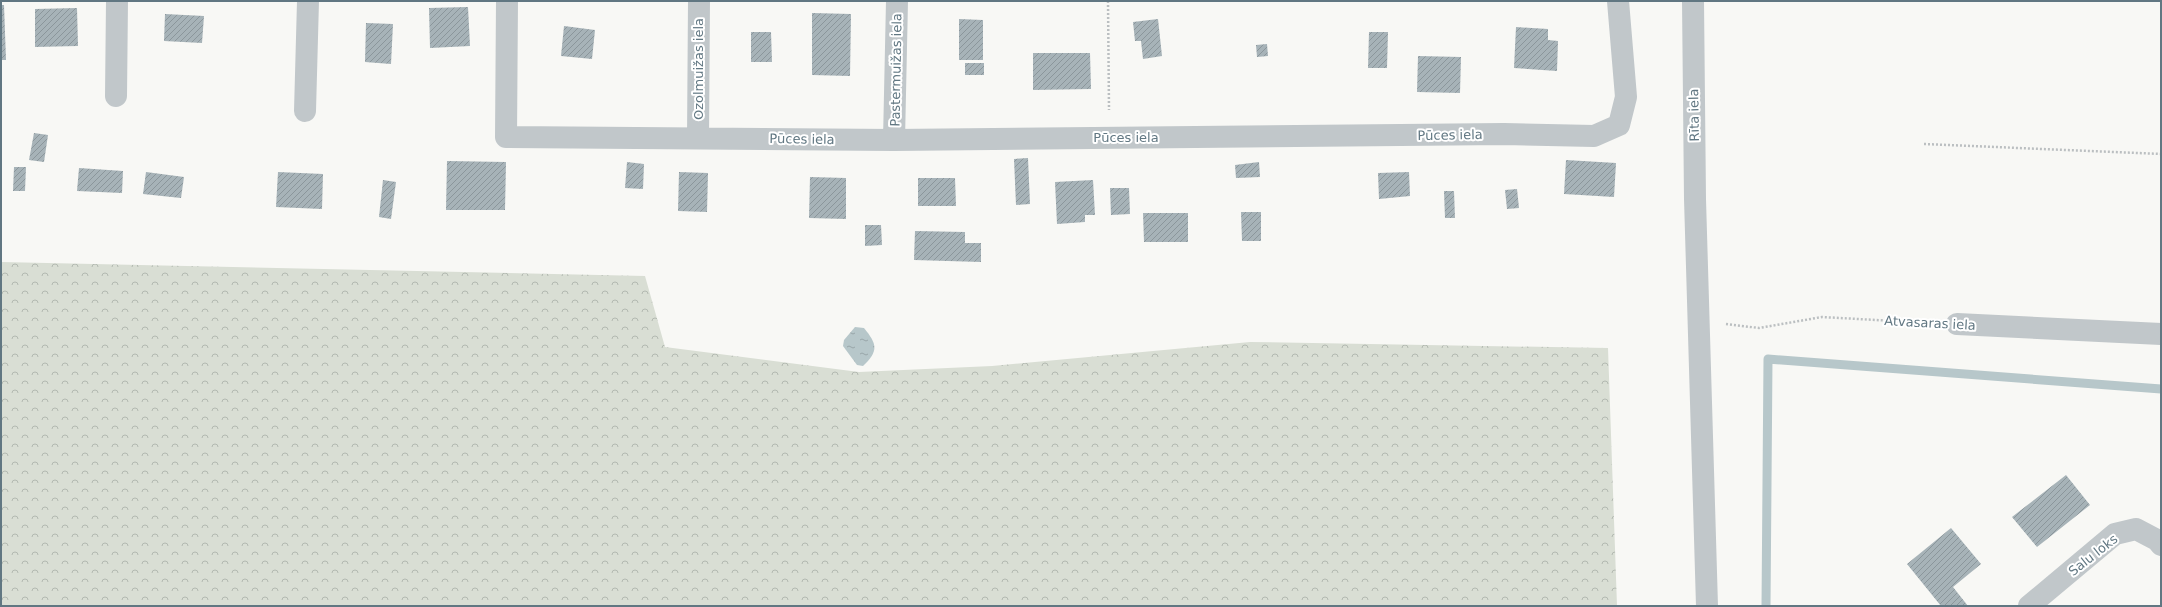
<svg xmlns="http://www.w3.org/2000/svg" width="2162" height="607" viewBox="0 0 2162 607" font-family="'DejaVu Sans',sans-serif">
<style>
.forest{fill:url(#forest-crowns)}
.water{fill:url(#water-ripples)}
.lines{fill:none;stroke-linecap:round;stroke-linejoin:round}
.stream{stroke:#b7c7ca;stroke-width:9}
.building{fill:url(#building-hatch)}
.path{stroke:#bbbfc1;stroke-width:2.5;stroke-dasharray:2 2;stroke-linecap:butt}
.minor{stroke:#c1c7ca;stroke-width:22}
.labels{text-anchor:middle;dominant-baseline:central;stroke-width:4;stroke-linejoin:round;paint-order:stroke}
.street-label{font-size:13px;fill:#617782;stroke:#fff}
</style>
<defs>
<pattern id="forest-crowns" width="20" height="18" patternUnits="userSpaceOnUse"><rect width="20" height="18" fill="#d9ded4"/><path d="M2 6a3 3 0 1 1 6 0M12 15a3 3 0 1 1 6 0" fill="none" stroke="#b3b9b1"/></pattern>
<pattern id="water-ripples" width="26" height="14" patternUnits="userSpaceOnUse"><rect width="26" height="14" fill="#b7c7ca"/><path d="M2 4q2-2 4 0t4 0M15 11q2-2 4 0t4 0" fill="none" stroke="#98a6a9"/></pattern>
<pattern id="building-hatch" width="6" height="6" patternUnits="userSpaceOnUse"><rect width="6" height="6" fill="#a7b3b8"/><path d="M-1 1l2-2M0 6l6-6M5 7l2-2" fill="none" stroke="#8b969b"/></pattern>
</defs>
<rect width="100%" height="100%" fill="#f8f8f5"/>
<path class="forest" d="M1 262 645 276 665 347 859 372 992 366 1250 342 1608 348 1617 606H1Z"/>
<path class="water" d="M855 327 864 328C877 344 879 351 863 366L857 365 843 346 844 340Z"/>
<g class="lines">
<path class="stream" d="M1766 606 1768 359 2161 389"/>
</g>
<path class="building" d="M1 5H4L6 60H1Z
M468 7 470 46 430 48 429 8Z
M77 8 78 46 35 47V9Z
M812 13 851 14 850 76 812 75Z
M165 14 204 16 202 43 164 41Z
M959 19 983 20V60H959Z
M1158 19 1162 56 1143 59 1141 41H1135L1133 22Z
M366 23 393 24 391 64 365 62Z
M564 26 595 30 592 59 561 56Z
M1516 27 1548 29V40L1558 41 1557 71 1514 68Z
M751 32H771L772 62H751Z
M1369 32H1388L1387 68H1368Z
M1267 44 1268 56 1257 57 1256 45Z
M1033 53H1090L1091 89 1033 90Z
M1418 56 1461 57 1460 93 1417 92Z
M965 63H984V75H965Z
M34 133 48 135 44 162 29 160Z
M1028 158 1030 204 1016 205 1014 159Z
M1566 160 1616 163 1614 197 1564 194Z
M447 161 506 162 505 210H446Z
M627 162 644 164 643 189 625 188Z
M1259 162 1260 177 1236 178 1235 165Z
M14 167H26L25 191H13Z
M79 168 123 171 122 193 77 191Z
M146 172 184 177 181 198 143 194Z
M278 172 323 174 322 209 276 207Z
M679 172 708 173 707 212 678 211Z
M1409 172 1410 196 1379 199 1378 173Z
M810 177 846 178V219L809 218Z
M918 178H955L956 206H918Z
M383 180 396 182 391 219 379 217Z
M1093 180 1095 215H1085V222L1057 224 1055 182Z
M1110 188H1129L1130 214 1111 215Z
M1517 189 1519 208 1507 209 1505 190Z
M1444 191H1454L1455 218H1445Z
M1241 212H1261V241H1242Z
M1143 213H1188V242H1144Z
M865 225H881L882 245 865 246Z
M915 231 965 232V243H981V262L914 260Z
M2066 475 2090 505 2037 547 2012 517Z
M1951 528 1981 564 1953 587 1968 606H1941L1907 564Z"/>
<g class="lines">
<path class="path" d="M1108 1 1109 110
M1924 144 2161 154
M1726 324 1759 328 1822 317 1930 323"/>
<path class="minor" d="M507 1 506 137 894 140 1504 134 1594 136 1619 125 1626 97 1618 1
M1693 1 1695 199 1707 606
M116 96 117 1
M305 111 308 1
M698 138 699 1
M894 140 897 1
M1957 324 2161 334
M2029 606 2115 534 2136 529 2157 540 2161 545"/>
</g>
<g class="labels">
<g class="street-label">
<text transform="translate(698 69) rotate(-90)">Ozolmuižas iela</text>
<text transform="translate(896 70) rotate(-89)">Pastermuižas iela</text>
<text transform="translate(1694 115) rotate(-91)">Rīta iela</text>
<text transform="translate(1450 135) rotate(-1)">Pūces iela</text>
<text x="1126" y="137">Pūces iela</text>
<text transform="translate(802 139) rotate(1)">Pūces iela</text>
<text transform="translate(1930 323) rotate(3)">Atvasaras iela</text>
<text transform="translate(2093 555) rotate(-38)">Salu loks</text>
</g>
</g>
<rect width="2162" height="607" fill="none" stroke="#617782" stroke-width="4"/>
</svg>
